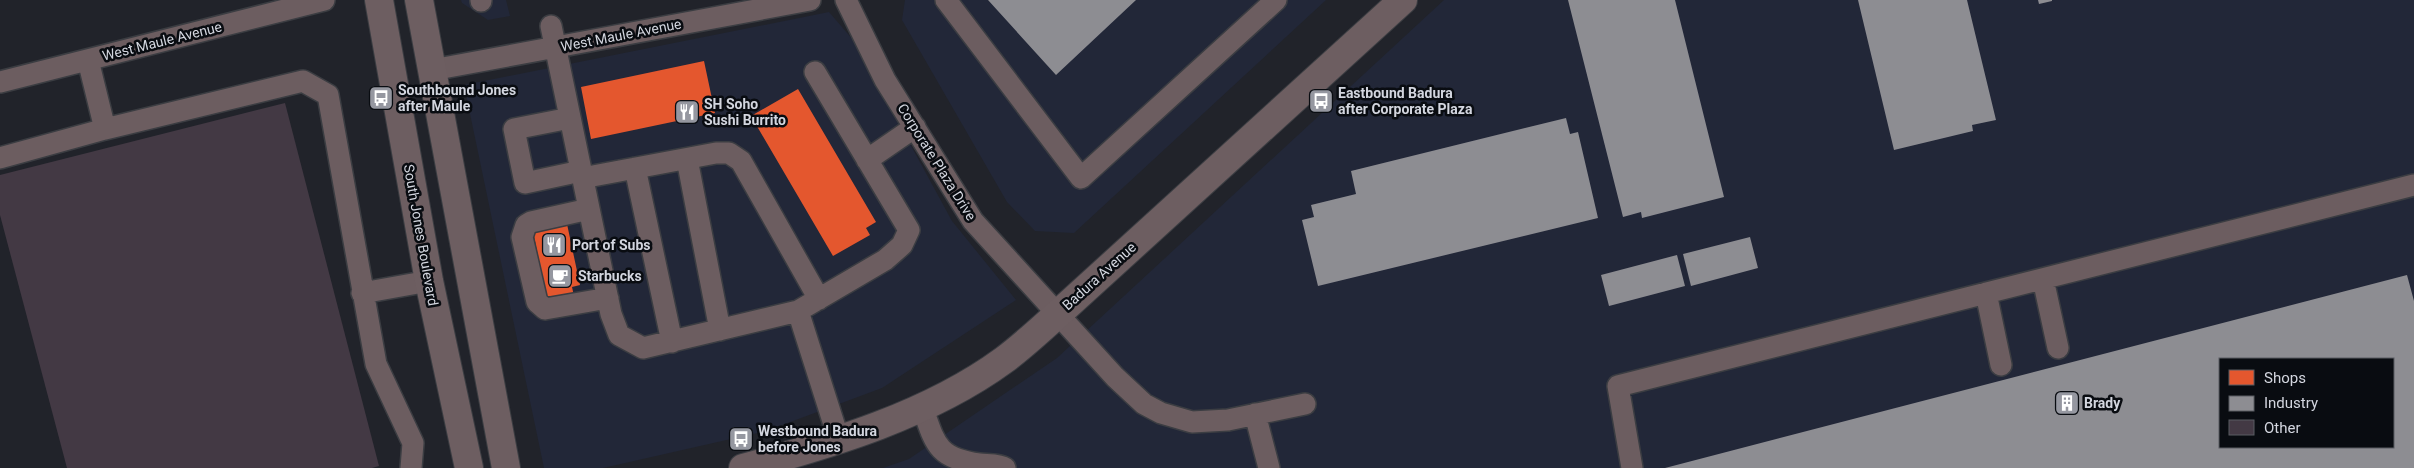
<svg xmlns="http://www.w3.org/2000/svg" width="2414" height="468" viewBox="0 0 2414 468" font-family="Roboto,sans-serif">
<style>
.built{fill:#222738;fill-rule:evenodd}
.shops{fill:#e4572e}
.industry{fill:#8d8d92;fill-rule:evenodd}
.building{fill:#433944}
.lines{fill:none;stroke-linecap:round;stroke-linejoin:round}
.minor-casing{stroke:#3b3d42;stroke-width:24}
.major-casing{stroke:#3b3d42;stroke-width:30}
.minor{stroke:#6c5d60;stroke-width:21}
.major{stroke:#6d5e61;stroke-width:28}
.labels{text-anchor:middle;dominant-baseline:central;stroke-width:5;stroke-linejoin:round;paint-order:stroke}
.street-label{font-size:14px;fill:#d3d6df;stroke:#090c11}
.poi-label{font-size:14px;font-weight:bold;fill:#d3d6df;stroke:#090c11;text-anchor:start}
</style>
<rect width="100%" height="100%" fill="#21232a"/>
<path class="built" d="M461 0H506L510 16 488 20 462 3Z
M905 0H1326L1074 233 1035 231 1007 202 902 20Z
M1444 0H2414V468H883L909 459 1057 358ZM2220 359H2393V447H2220Z
M829 12 854 41 952 221 1016 300 882 388 766 431 603 468H544L464 85Z"/>
<path class="shops" d="M704 61 715 113 591 139 581 87Z
M798 89 876 222 866 228 870 235 833 256 751 116Z
M567 224 580 285 572 287 574 296 547 302 533 231Z"/>
<path class="industry" d="M988 0H1136L1056 75Z
M1568 0H1675L1724 197 1642 218 1641 212 1623 217Z
M1858 0H1967L1996 120 1972 125 1973 131 1894 150Z
M2038 0H2052V1L2039 4Z
M1566 118 1570 134 1578 132 1598 218 1318 286 1302 220 1314 217 1311 205 1356 194 1351 171Z
M1750 237 1758 268 1691 286 1683 254Z
M1677 255 1685 286 1609 306 1601 275Z
M2407 275 2414 301V468H1665ZM2220 359H2393V447H2220Z"/>
<path class="building" d="M285 103 379 466 372 468H67L0 215V175Z"/>
<g class="lines">
<defs>
<path id="minor" d="M481 0V1
M846 0 885 80 973 221 1115 377 1144 404 1161 413 1192 422 1228 420 1305 404
M946 0 1081 178 1276 0
M551 26 611 314 619 335 643 348 798 311 885 260 902 245 909 230 815 72
M432 70 810 0
M0 82 324 0
M570 118 514 129 525 183 581 171
M105 129 303 81 328 95 376 364 413 443 411 468
M0 158 105 129 88 60
M687 159 720 330
M867 160 915 127
M635 168 672 342
M582 178 716 153H729L741 161 819 299
M589 209 531 222 526 225 522 237 537 302 545 309 608 298
M2043 279 2058 348
M362 293 429 281
M1986 293 2001 365
M798 311 839 440
M922 406C935 443 936 458 979 464 987 465 999 464 1005 468
M1255 414 1269 468
M1632 468 1618 386 2414 185"/>
<path id="major" d="M379 0 429 281 469 468
M419 0 506 468
M743 468C831 444 929 415 1004 360 1023 346 1041 329 1059 313L1403 0"/>
</defs>
<use href="#minor" class="minor-casing"/>
<use href="#major" class="major-casing"/>
<use href="#minor" class="minor"/>
<use href="#major" class="major"/>
</g>
<defs>
<symbol id="bus-square" viewBox="-11 -11 22 22"><rect x="-9" y="-9" width="18" height="18" rx="4" fill="#9597a0" stroke="#090c11"/><path d="M-5-6H5V4H4V6H2V4H-2V6H-4V4H-5ZM-3.5-4V0h7V-4ZM-3.5 1.2v1.5H-2V1.2ZM2 1.2v1.5H3.5V1.2Z" fill="#fff"/></symbol>
<symbol id="restaurant-square" viewBox="-11 -11 22 22"><rect x="-9" y="-9" width="18" height="18" rx="4" fill="#9597a0" stroke="#090c11"/><path d="M-5-6h1v4h1v-4h1v4h1v-4h1v5L-1.5 .5V6h-2V.5L-5-1ZM5-6V6H3V1.5H1.5Q1.5-4 5-6Z" fill="#fff"/></symbol>
<symbol id="cafe-square" viewBox="-11 -11 22 22"><rect x="-9" y="-9" width="18" height="18" rx="4" fill="#9597a0" stroke="#090c11"/><path d="M-5.5-4.5H6V0H3Q3 3.5 0 3.5H-2.5Q-5.5 3.5-5.5 0ZM3-3.2v2h1.7v-2ZM-6 4.5H4V6H-6Z" fill="#fff"/></symbol>
<symbol id="building-square" viewBox="-11 -11 22 22"><rect x="-9" y="-9" width="18" height="18" rx="4" fill="#9597a0" stroke="#090c11"/><path d="M-4-6H4V6H1V3H-1V6H-4ZM-2.5-4.3h1.7v1.8h-1.7ZM.8-4.3h1.7v1.8H.8ZM-2.5-1h1.7V.8h-1.7ZM.8-1h1.7V.8H.8Z" fill="#fff"/></symbol>
</defs>
<g fill-rule="evenodd">
<use href="#bus-square" x="367" y="84" width="28" height="28"/>
<use href="#bus-square" x="1307" y="87" width="28" height="28"/>
<use href="#restaurant-square" x="673" y="98" width="28" height="28"/>
<use href="#restaurant-square" x="540" y="231" width="28" height="28"/>
<use href="#cafe-square" x="546" y="262" width="28" height="28"/>
<use href="#building-square" x="2053" y="389" width="28" height="28"/>
<use href="#bus-square" x="727" y="425" width="28" height="28"/>
</g>
<g class="labels">
<g class="street-label">
<text transform="translate(621 35) rotate(-11)">West Maule Avenue</text>
<text transform="translate(162 41) rotate(-14)">West Maule Avenue</text>
<text transform="translate(937 162) rotate(58)">Corporate Plaza Drive</text>
<text transform="translate(421 235) rotate(80)">South Jones Boulevard</text>
<text transform="translate(1099 276) rotate(-42)">Badura Avenue</text>
</g>
<g class="poi-label">
<text x="398" y="90">Southbound Jones<tspan x="398" dy="16">after Maule</tspan></text>
<text x="1338" y="93">Eastbound Badura<tspan x="1338" dy="16">after Corporate Plaza</tspan></text>
<text x="704" y="104">SH Soho<tspan x="704" dy="16">Sushi Burrito</tspan></text>
<text x="572" y="245">Port of Subs</text>
<text x="578" y="276">Starbucks</text>
<text x="2084" y="403">Brady</text>
<text x="758" y="431">Westbound Badura<tspan x="758" dy="16">before Jones</tspan></text>
</g>
</g>
<rect x="2219" y="358" width="175" height="90" fill="#090c11" stroke="#5a5d63"/>
<rect x="2229" y="370" width="25" height="15" fill="#e4572e" stroke="#5a5d63"/>
<text x="2264" y="383" font-size="15" fill="#d3d6df">Shops</text>
<rect x="2229" y="396" width="25" height="15" fill="#8d8d92" stroke="#5a5d63"/>
<text x="2264" y="408" font-size="15" fill="#d3d6df">Industry</text>
<rect x="2229" y="420" width="25" height="15" fill="#433944" stroke="#5a5d63"/>
<text x="2264" y="433" font-size="15" fill="#d3d6df">Other</text>
</svg>
